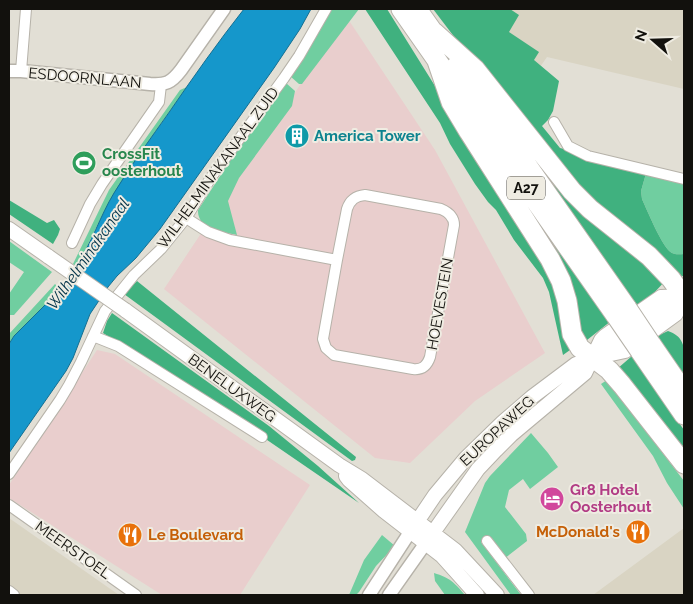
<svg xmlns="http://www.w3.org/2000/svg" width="693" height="604" viewBox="0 0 693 604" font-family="Raleway,sans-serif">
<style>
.commercial{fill:#e9cecd}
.built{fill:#d9d4c3}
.green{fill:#70cea0}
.forest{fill:#40b17f}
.water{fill:#1597cb;stroke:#146f92}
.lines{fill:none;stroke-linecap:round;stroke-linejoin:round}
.minor-casing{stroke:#b6b2a9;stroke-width:12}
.tertiary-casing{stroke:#b6b2a9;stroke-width:15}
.secondary-casing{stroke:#b6b2a9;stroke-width:16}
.motorway-casing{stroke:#b6b2a9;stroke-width:21}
.minor{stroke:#fff;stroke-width:10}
.tertiary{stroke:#fff;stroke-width:12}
.secondary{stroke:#fff;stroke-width:14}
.motorway{stroke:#fff;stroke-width:19}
.secondary-bridge-casing{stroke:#b6b2a9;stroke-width:16;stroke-linecap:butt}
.motorway-bridge-casing{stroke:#b6b2a9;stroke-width:21;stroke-linecap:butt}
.secondary-bridge{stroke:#fff;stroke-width:14}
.motorway-bridge{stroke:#fff;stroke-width:19}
.labels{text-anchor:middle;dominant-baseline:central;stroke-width:4;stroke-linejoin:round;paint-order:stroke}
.shield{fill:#efece2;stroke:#54534d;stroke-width:1}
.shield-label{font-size:14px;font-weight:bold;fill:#12110d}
.street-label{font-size:15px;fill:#12110d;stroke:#efece2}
.culture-label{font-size:15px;font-weight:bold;fill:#0d838f;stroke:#efece2;text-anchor:start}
.leisure-label{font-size:15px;font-weight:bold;fill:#27864d;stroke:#efece2;text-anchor:start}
.hotel-label{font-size:15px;font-weight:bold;fill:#b23c85;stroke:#efece2;text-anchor:start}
.food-label{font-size:15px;font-weight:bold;fill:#c56008;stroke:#efece2;text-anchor:end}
.water-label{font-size:16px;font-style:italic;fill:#003248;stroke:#efece2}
</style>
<rect width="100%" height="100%" fill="#e2dfd5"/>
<path class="commercial" d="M346 16 435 150 545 353 475 401 410 463 375 458 164 289Z
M97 350 115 354 310 485 240 595H162L9 498V485Z"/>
<path class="built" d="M461 9H684V89L547 57 526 87Z
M9 518 119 595H9Z
M684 528V595H593Z"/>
<path class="green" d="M332 9H359L302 84H299L290 76 309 48Z
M286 83 295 91 292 106 239 178 228 201 237 235C222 232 197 229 198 210L237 150Z
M187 87C150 139 113 189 87 247 84 254 78 260 77 267L73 264 109 190 180 90Z
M647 170 684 178V254C680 254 676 255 672 253 663 249 647 210 642 199L641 191Z
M9 241 52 272 14 315H9V294L24 272 9 262Z
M55 284 60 289 58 292 14 336 9 344V334Z
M607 380 684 481V509L667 483 653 456 601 384Z
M531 433 548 453 558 467 530 489 523 479 509 490 505 507 526 534 527 541 504 559 489 537 481 542 521 595H511L465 532 485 483 490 476Z
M382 535 395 546 376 566 359 592 356 595H349L364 560Z
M434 573C450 578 454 582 465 595H445L435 581Z"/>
<path class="forest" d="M365 9H387L478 155 554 281 570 350 563 355 549 292 543 278 514 240 496 210 488 202 475 184 450 144 440 123Z
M433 9H510L519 15 509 32 539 52 534 60 559 81 553 111 548 120 542 126 560 148 647 170 641 191 642 199C647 210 663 249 672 253 676 255 680 254 684 254V275L680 278 600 213 484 76Z
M491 97 666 280 653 294 635 307Z
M476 127 611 321 582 344Z
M9 200 47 223 54 220 60 229 58 235 53 244 9 214Z
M137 281 356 457 355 460 352 461 124 294Z
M112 313 269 426 318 466 359 503 210 401 103 333 107 321Z
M668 331C690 338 684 359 684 378L655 337Z
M632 356 684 430V458L617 369Z"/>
<path class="water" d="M244 9H311L300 29 274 68 160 229 136 258 117 276 108 287 90 314 73 358 66 371 9 453V344L14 336 58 292 78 266 77 264C92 243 100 216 114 193 131 165 151 138 170 111 194 76 218 42 244 9Z"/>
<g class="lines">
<defs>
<path id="minor" d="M21 71 26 9
M554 122 568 146 588 156 684 179
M186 218 208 232 230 240 337 260 323 339 326 348 334 355 413 369C422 370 427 366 430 357L454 225C454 217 448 212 441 209L365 195C355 196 350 200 347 209L337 260
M72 243 90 204 102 184 159 102 161 85
M93 336 118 346 262 437
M9 474 60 400 69 385 81 362 105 311 134 275 161 249 186 218 212 176 284 78 299 56 326 9
M9 505 136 595
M487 541 529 595
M9 591 14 595"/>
<path id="tertiary" d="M9 71H21L150 84C166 85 171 83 181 70L224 9
M369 595 410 532
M389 595 425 544"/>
<path id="secondary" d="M9 229 49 257
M125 310 339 465 362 479 455 550 497 595
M600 354 683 296
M346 476 349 480 384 511 442 556 477 595
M410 532 435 495 466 458 503 422 532 397 576 364 593 358 625 351 676 314 684 295
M425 544 461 493 478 469 496 450 511 435 585 373 601 340 605 336 661 297 683 296"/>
<path id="motorway" d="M401 9 616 316
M417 9 441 43
M434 32 475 69 572 191 590 209 649 256 671 279 684 297
M437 61 451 102 469 132 550 259 561 281 567 301 572 334 580 348 609 370 622 385 684 464
M457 65 627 308
M651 344 684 392
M640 351 684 415"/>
</defs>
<use href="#minor" class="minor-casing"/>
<use href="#tertiary" class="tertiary-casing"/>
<use href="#secondary" class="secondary-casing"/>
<use href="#motorway" class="motorway-casing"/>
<use href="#minor" class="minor"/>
<use href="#tertiary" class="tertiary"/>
<use href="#secondary" class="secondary"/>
<use href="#motorway" class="motorway"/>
<defs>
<path id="secondary-bridge" d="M49 257 125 310"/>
<path id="motorway-bridge" d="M627 308 651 344
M616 316 640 351"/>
</defs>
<use href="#secondary-bridge" class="secondary-bridge-casing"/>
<use href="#motorway-bridge" class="motorway-bridge-casing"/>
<use href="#secondary-bridge" class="secondary-bridge"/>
<use href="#motorway-bridge" class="motorway-bridge"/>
</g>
<defs>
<symbol id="building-disc" viewBox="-11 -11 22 22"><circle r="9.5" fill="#0f9aa8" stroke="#efece2"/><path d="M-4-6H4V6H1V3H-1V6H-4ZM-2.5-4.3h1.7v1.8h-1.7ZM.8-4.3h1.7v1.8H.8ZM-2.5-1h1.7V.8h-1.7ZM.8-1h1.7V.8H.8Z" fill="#fff"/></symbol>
<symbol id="stadium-disc" viewBox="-11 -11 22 22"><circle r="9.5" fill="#2e9e5b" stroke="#efece2"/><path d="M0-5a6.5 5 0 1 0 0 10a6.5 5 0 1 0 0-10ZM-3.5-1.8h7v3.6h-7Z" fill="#fff"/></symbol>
<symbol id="hotel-disc" viewBox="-11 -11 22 22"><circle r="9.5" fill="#d1479c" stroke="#efece2"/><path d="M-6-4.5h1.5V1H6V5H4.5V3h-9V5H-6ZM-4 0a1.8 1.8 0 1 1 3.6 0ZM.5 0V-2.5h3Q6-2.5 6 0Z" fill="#fff"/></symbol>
<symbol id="restaurant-disc" viewBox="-11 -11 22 22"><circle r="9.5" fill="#e8710a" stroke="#efece2"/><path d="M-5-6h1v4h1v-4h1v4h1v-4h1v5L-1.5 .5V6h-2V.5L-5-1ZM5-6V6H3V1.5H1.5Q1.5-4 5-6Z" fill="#fff"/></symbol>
</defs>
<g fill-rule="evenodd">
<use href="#building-disc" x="283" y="122" width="28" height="28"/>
<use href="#stadium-disc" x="70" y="149" width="28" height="28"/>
<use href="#hotel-disc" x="538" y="485" width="28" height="28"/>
<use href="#restaurant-disc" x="624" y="518" width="28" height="28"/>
<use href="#restaurant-disc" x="116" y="521" width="28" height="28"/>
</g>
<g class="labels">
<rect class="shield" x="507" y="176.5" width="38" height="23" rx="4"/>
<g class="shield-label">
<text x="526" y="188">A27</text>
</g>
<g class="street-label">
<text transform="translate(85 78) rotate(5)">ESDOORNLAAN</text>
<text transform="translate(218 168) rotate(-54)">WILHELMINAKANAAL ZUID</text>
<text transform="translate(440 304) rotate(-80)">HOEVESTEIN</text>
<text transform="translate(232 388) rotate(36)">BENELUXWEG</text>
<text transform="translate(497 431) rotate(-43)">EUROPAWEG</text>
<text transform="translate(73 550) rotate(35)">MEERSTOEL</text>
</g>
<g class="culture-label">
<text x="314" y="136">America Tower</text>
</g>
<g class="leisure-label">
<text x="102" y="154">CrossFit<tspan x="102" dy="17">oosterhout</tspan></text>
</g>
<g class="hotel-label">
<text x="570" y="490">Gr8 Hotel<tspan x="570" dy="17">Oosterhout</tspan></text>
</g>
<g class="food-label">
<text x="620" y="532">McDonald's</text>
<text x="148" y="535" text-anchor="start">Le Boulevard</text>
</g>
<g class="water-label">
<text transform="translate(88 254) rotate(-55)">Wilhelminakanaal</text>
</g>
</g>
<rect width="693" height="604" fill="none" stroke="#12110d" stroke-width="20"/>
<g transform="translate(653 40) rotate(290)" stroke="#efece2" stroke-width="4" paint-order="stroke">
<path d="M0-4L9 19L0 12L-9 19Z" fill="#12110d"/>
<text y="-8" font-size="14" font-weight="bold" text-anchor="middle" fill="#12110d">N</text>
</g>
</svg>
